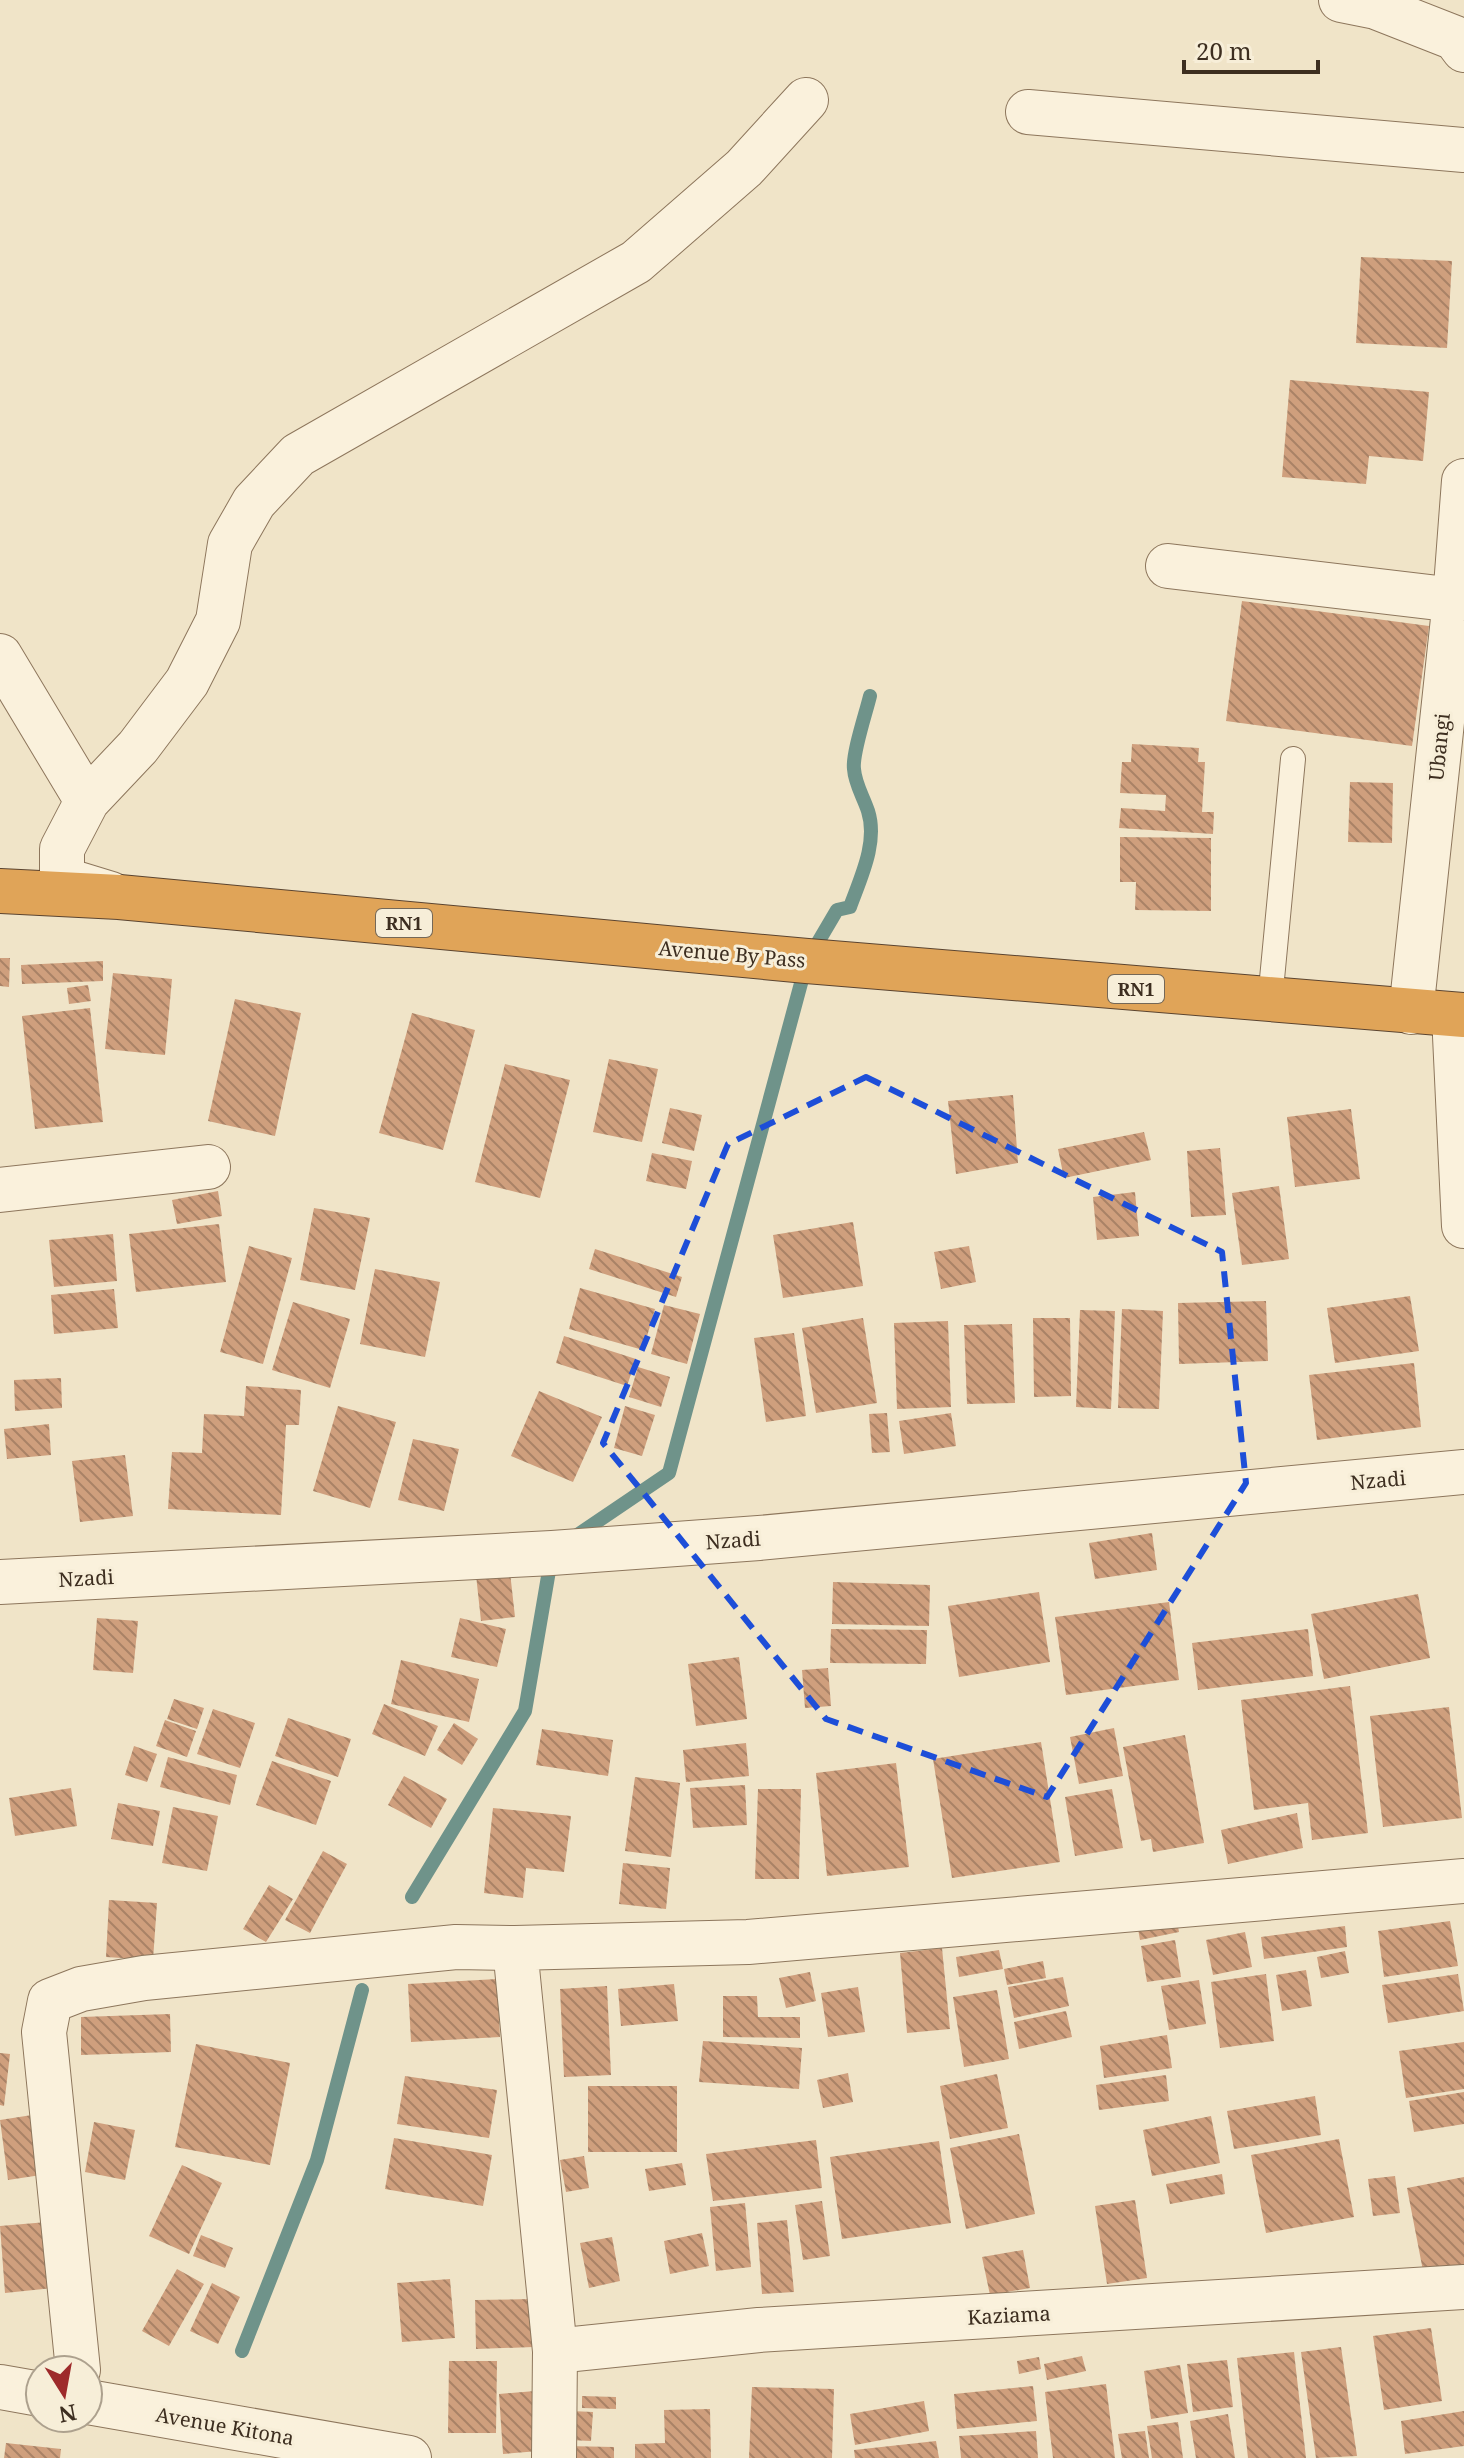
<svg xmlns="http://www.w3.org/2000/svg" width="1464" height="2458" viewBox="0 0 1464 2458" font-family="'Noto Serif',serif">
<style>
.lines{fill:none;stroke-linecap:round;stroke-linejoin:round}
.stream{stroke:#6f938a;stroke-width:14}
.building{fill:url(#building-back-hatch)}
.lane-casing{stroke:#8d765c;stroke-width:26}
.street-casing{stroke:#8d765c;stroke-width:46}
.highway-casing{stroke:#5b4430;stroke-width:46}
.lane{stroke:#faf1dc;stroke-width:24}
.street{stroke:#faf1dc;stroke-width:44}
.highway{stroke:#e0a458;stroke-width:44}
.marked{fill:none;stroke:#1d4ed8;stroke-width:6;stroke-dasharray:16 10;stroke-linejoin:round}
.labels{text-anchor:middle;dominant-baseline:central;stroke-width:6;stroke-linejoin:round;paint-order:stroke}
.shield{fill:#f7eed8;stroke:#756857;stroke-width:2}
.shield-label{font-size:18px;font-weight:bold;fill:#3d2e20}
.street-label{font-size:20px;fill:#3d2e20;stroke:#f7eed8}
</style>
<defs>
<pattern id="building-back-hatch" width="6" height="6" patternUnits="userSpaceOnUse" patternTransform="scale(2)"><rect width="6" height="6" fill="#cf9f7d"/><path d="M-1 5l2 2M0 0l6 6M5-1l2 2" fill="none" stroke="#a98266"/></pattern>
</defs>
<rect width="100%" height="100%" fill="#f0e4c8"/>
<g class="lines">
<path class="stream" d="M573 1538 669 1473 807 961 837 910 850 907C861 877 878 842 868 811 863 796 855 784 854 769 852 754 866 713 870 696
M412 1897 525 1711 551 1559
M242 2351 317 2160 362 1990"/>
</g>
<path class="building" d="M1361 257 1452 261 1447 348 1356 343Z
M1290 380 1429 392 1423 461 1369 456 1366 484 1282 477Z
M1242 601 1429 626 1412 746 1226 721Z
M1132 744 1199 748 1198 762H1205L1202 812H1214L1213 834 1119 828 1121 808 1165 811 1166 795 1120 793 1122 762H1131Z
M1350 782 1393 783 1392 843 1348 842Z
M1120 837 1211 838V911L1135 910 1136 882H1120Z
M0 958H10L9 987 0 986Z
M103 961V981L22 984 21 965Z
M113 973 172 979 165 1055 105 1049Z
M88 985 91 1001 69 1004 67 988Z
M235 999 301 1013 275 1136 208 1121Z
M90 1008 103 1122 35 1129 22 1016Z
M412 1013 475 1030 443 1150 379 1133Z
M609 1059 658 1069 642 1142 593 1132Z
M505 1064 570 1080 540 1198 475 1182Z
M1013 1095 1018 1163 956 1174 948 1101Z
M670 1108 702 1115 694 1151 662 1143Z
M1351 1109 1360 1179 1295 1187 1287 1117Z
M1144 1132 1151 1160 1064 1178 1058 1149Z
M1220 1148 1226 1215 1191 1217 1187 1151Z
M652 1153 692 1161 686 1189 646 1181Z
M1279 1186 1289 1259 1242 1265 1232 1193Z
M218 1191 222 1216 177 1224 172 1200Z
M1135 1192 1139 1236 1097 1240 1093 1197Z
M314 1208 370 1218 355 1290 300 1280Z
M853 1222 863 1286 783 1298 773 1235Z
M219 1224 226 1282 136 1292 129 1234Z
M113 1234 117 1281 54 1287 49 1240Z
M249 1246 292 1258 263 1364 220 1352Z
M969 1246 976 1282 941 1289 934 1252Z
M595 1249 682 1277 676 1297 589 1269Z
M375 1269 440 1282 425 1357 360 1344Z
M580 1288 655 1309 643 1350 569 1329Z
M114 1289 118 1328 54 1334 51 1295Z
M1410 1296 1419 1351 1335 1363 1327 1308Z
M1266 1301 1268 1361 1179 1364 1178 1303Z
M293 1302 350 1319 330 1388 272 1370Z
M664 1305 700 1314 687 1364 651 1354Z
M1122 1309 1163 1311 1159 1409 1118 1408Z
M1080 1310 1115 1311 1111 1409 1076 1407Z
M863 1318 877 1403 816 1413 802 1328Z
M1033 1318H1070L1071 1396 1034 1397Z
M948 1321 951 1407 897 1409 894 1323Z
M1012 1324 1015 1403 967 1404 964 1325Z
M794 1333 806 1416 766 1422 754 1338Z
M564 1336 636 1359 627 1386 556 1363Z
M1414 1363 1421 1427 1317 1440 1309 1375Z
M638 1367 670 1377 661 1407 629 1397Z
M61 1378 62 1408 15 1411 14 1380Z
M246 1386 301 1390 299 1425H286L281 1515 168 1509 172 1452 202 1453 204 1414 244 1416Z
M539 1391 602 1417 573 1482 511 1456Z
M338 1406 396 1422 370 1508 313 1491Z
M625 1406 655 1415 642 1456 614 1448Z
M887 1413 890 1452 872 1453 869 1414Z
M951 1413 956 1446 904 1454 899 1421Z
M49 1424 51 1455 7 1459 4 1429Z
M413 1439 459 1449 444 1511 398 1500Z
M125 1455 133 1516 80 1522 72 1461Z
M1152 1533 1157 1570 1095 1579 1089 1543Z
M510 1572 515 1617 481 1621 476 1575Z
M833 1582 930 1585 929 1626 832 1624Z
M1039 1592 1050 1662 959 1677 948 1606Z
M1418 1594 1430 1658 1324 1679 1311 1614Z
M1169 1602 1179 1680 1066 1695 1055 1617Z
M97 1618 138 1621 133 1673 93 1670Z
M460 1618 506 1629 497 1667 451 1657Z
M831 1629 927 1630 926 1664 830 1663Z
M1308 1629 1313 1676 1198 1690 1192 1643Z
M739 1657 747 1719 696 1726 688 1664Z
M401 1660 479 1679 469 1722 391 1704Z
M828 1668 831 1706 805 1708 802 1670Z
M1350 1686 1368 1833 1312 1840 1308 1803 1254 1810 1241 1700Z
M174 1699 204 1708 197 1729 167 1719Z
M384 1704 438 1726 425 1756 372 1734Z
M1449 1707 1462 1818 1383 1827 1370 1716Z
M213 1709 255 1723 240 1768 197 1754Z
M288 1718 351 1739 338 1777 275 1756Z
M165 1720 196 1731 187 1757 156 1746Z
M454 1723 478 1739 462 1765 437 1750Z
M1114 1728 1123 1776 1079 1784 1070 1737Z
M542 1729 613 1740 608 1776 536 1765Z
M1185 1735 1204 1843 1153 1852 1151 1839 1141 1841 1123 1747Z
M1041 1742 1060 1862 952 1878 933 1759Z
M746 1743 749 1776 686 1782 683 1750Z
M134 1746 157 1754 147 1782 125 1775Z
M168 1757 237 1775 230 1805 160 1787Z
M272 1761 331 1781 316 1825 256 1805Z
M896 1763 909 1867 827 1876 816 1773Z
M404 1776 447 1799 431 1828 388 1805Z
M635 1777 680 1783 671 1857 625 1851Z
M745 1785 747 1825 693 1828 690 1788Z
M71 1788 77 1826 15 1836 9 1798Z
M758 1789H801L799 1879H755Z
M1112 1789 1123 1848 1075 1856 1065 1797Z
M118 1803 160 1811 153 1846 111 1839Z
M173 1807 218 1816 207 1871 162 1863Z
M493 1808 571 1816 564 1872 526 1868 523 1898 484 1893Z
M1297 1813 1303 1848 1228 1864 1221 1830Z
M323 1851 347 1864 310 1933 285 1920Z
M623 1863 670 1868 666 1909 619 1904Z
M269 1885 293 1899 266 1942 243 1929Z
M109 1900 157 1903 153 1960 106 1957Z
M1177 1921 1179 1932 1140 1940 1138 1929Z
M1450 1921 1458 1966 1384 1977 1378 1931Z
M1345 1926 1347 1947 1264 1959 1261 1937Z
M1245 1932 1252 1967 1213 1975 1206 1940Z
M1175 1940 1181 1977 1147 1982 1141 1946Z
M942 1948 950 2029 907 2033 900 1953Z
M999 1950 1003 1969 959 1977 956 1957Z
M1345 1951 1349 1973 1321 1978 1317 1957Z
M1043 1961 1046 1978 1007 1985 1004 1969Z
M1306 1970 1312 2006 1282 2011 1276 1975Z
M810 1972 816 2001 786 2008 779 1978Z
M1266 1974 1274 2041 1220 2048 1211 1982Z
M1458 1974 1464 2011 1388 2023 1382 1985Z
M1063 1977 1069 2006 1014 2018 1008 1987Z
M497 1979 500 2037 411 2042 408 1984Z
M1199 1980 1206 2024 1169 2030 1161 1986Z
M674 1984 678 2021 621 2026 618 1989Z
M607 1986 611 2075 564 2077 560 1989Z
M858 1987 865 2032 828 2037 821 1993Z
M997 1990 1009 2059 964 2067 953 1997Z
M723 1996H757L758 2017H800V2038L723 2037Z
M1066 2011 1072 2037 1019 2049 1014 2022Z
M170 2014 171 2052 81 2055V2017Z
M1167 2035 1172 2068 1104 2078 1100 2046Z
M703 2041 802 2048 799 2089 699 2082Z
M1464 2042V2089L1406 2098 1399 2051Z
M196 2044 290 2063 270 2165 175 2147Z
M0 2053 10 2054 4 2106 0 2105Z
M848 2073 853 2102 823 2108 817 2080Z
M997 2074 1008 2128 950 2139 940 2086Z
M1166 2075 1169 2101 1099 2110 1096 2085Z
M405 2076 497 2090 489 2138 397 2124Z
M588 2086H677V2152H588Z
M1464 2092V2124L1414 2132 1409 2101Z
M1315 2096 1321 2135 1234 2149 1227 2111Z
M32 2115 41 2175 8 2180 0 2120Z
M1211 2116 1220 2163 1152 2176 1143 2130Z
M94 2122 135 2130 125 2180 85 2172Z
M1019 2134 1035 2214 966 2229 950 2148Z
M394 2138 492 2155 483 2206 385 2189Z
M1339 2139 1354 2217 1266 2233 1251 2155Z
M816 2140 822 2188 713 2201 706 2154Z
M939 2141 951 2223 842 2239 830 2157Z
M584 2156 589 2188 566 2192 560 2160Z
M682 2163 686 2185 649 2191 645 2169Z
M182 2165 222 2183 189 2254 149 2236Z
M1222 2174 1225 2194 1170 2204 1166 2184Z
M1395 2176 1400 2213 1373 2216 1368 2179Z
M1464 2177V2269L1424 2276 1407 2188Z
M1135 2200 1147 2278 1107 2284 1095 2206Z
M822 2201 830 2256 803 2260 795 2205Z
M745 2203 751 2267 716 2271 710 2207Z
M787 2220 794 2292 762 2294 757 2223Z
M47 2222 53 2288 5 2293 0 2226Z
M702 2233 709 2266 670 2274 664 2241Z
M201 2235 233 2248 225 2268 193 2256Z
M612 2237 620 2281 589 2288 580 2243Z
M1023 2250 1030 2288 990 2295 982 2257Z
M177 2269 204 2284 169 2346 142 2331Z
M450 2279 455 2338 402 2342 397 2283Z
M212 2283 240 2297 218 2344 190 2331Z
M532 2299 533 2347 476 2349 475 2300Z
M1431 2328 1442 2401 1384 2410 1373 2336Z
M1341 2347 1357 2456 1316 2458 1301 2352Z
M1294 2352 1306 2458H1248L1237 2358Z
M1082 2356 1086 2371 1047 2380 1044 2364Z
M1039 2357 1041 2369 1019 2374 1017 2361Z
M1227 2360 1233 2407 1193 2412 1187 2364Z
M449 2361H497L496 2433H448Z
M1180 2365 1188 2413 1151 2419 1144 2371Z
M1106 2384 1115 2458H1053L1045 2392Z
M1033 2386 1037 2421 957 2429 954 2394Z
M752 2387 834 2389 832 2458H749Z
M535 2391 539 2451 503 2454 499 2394Z
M582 2396 616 2397V2409L582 2408Z
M924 2401 929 2431 855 2445 850 2414Z
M710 2409 711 2458H635V2444L665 2443 664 2410Z
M571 2411 593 2412 591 2441 569 2440Z
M1464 2411V2446L1405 2454 1401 2421Z
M1228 2414 1235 2458H1196L1190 2421Z
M1178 2422 1183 2458H1152L1147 2426Z
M1036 2431 1038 2458H961L959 2436Z
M1145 2431 1149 2458H1122L1118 2434Z
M936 2441 939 2458H855L854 2450Z
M6 2443 61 2449 60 2458H4Z
M566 2446 614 2447V2458H566Z"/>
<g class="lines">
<defs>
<path id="lane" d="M1270 1000 1293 759"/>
<path id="street" d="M1341 0 1376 7 1455 38 1464 50
M1028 112 1464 150
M1168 566 1455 600
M0 656 87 801
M111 894 62 879V849L87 801 138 747 187 682 218 621 230 544 254 502 298 455 636 262 744 168 806 100
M1411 1012 1455 600 1464 481
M1454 1015 1464 1226
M0 1190 208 1167
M0 1582 552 1553 759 1538 1464 1472
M515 1948 555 2351 554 2458
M555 2351 759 2330 1464 2287
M78 2370 44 2032 50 2001 81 1989 144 1978 456 1947 515 1948 748 1942 1464 1881
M0 2387 40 2394
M88 2402 409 2458"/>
<path id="highway" d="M0 891 119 897 807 961 1464 1015"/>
</defs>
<use href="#lane" class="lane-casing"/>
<use href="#street" class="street-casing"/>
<use href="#highway" class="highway-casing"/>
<use href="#lane" class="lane"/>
<use href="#street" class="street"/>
<use href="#highway" class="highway"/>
</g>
<path class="marked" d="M866 1077 1222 1252 1246 1483 1047 1797 826 1719 603 1443 728 1144Z"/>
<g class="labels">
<g class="shield">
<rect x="376" y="909" width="56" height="28" rx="6"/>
<rect x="1108" y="975" width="56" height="28" rx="6"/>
</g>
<g class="shield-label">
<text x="404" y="923">RN1</text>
<text x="1136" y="989">RN1</text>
</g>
<g class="street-label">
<text transform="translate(1439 747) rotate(-84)">Ubangi</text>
<text transform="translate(732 954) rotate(5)">Avenue By Pass</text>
<text transform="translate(1378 1480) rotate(-5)">Nzadi</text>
<text transform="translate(733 1540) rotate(-4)">Nzadi</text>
<text transform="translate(86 1578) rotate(-3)">Nzadi</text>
<text transform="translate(1009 2315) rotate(-3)">Kaziama</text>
<text transform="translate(225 2426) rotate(10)">Avenue Kitona</text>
</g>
</g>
<g transform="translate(64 2394) rotate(169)"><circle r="38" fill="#f7eed8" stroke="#ada18e" stroke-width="2"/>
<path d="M0-6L14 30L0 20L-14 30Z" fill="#9e2a2b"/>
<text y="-12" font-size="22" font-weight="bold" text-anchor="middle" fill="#3d2e20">N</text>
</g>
<path d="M1184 60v12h134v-12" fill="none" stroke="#3d2e20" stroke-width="4"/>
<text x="1196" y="60" font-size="24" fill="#3d2e20" stroke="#f7eed8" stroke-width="6" paint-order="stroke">20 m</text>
</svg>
